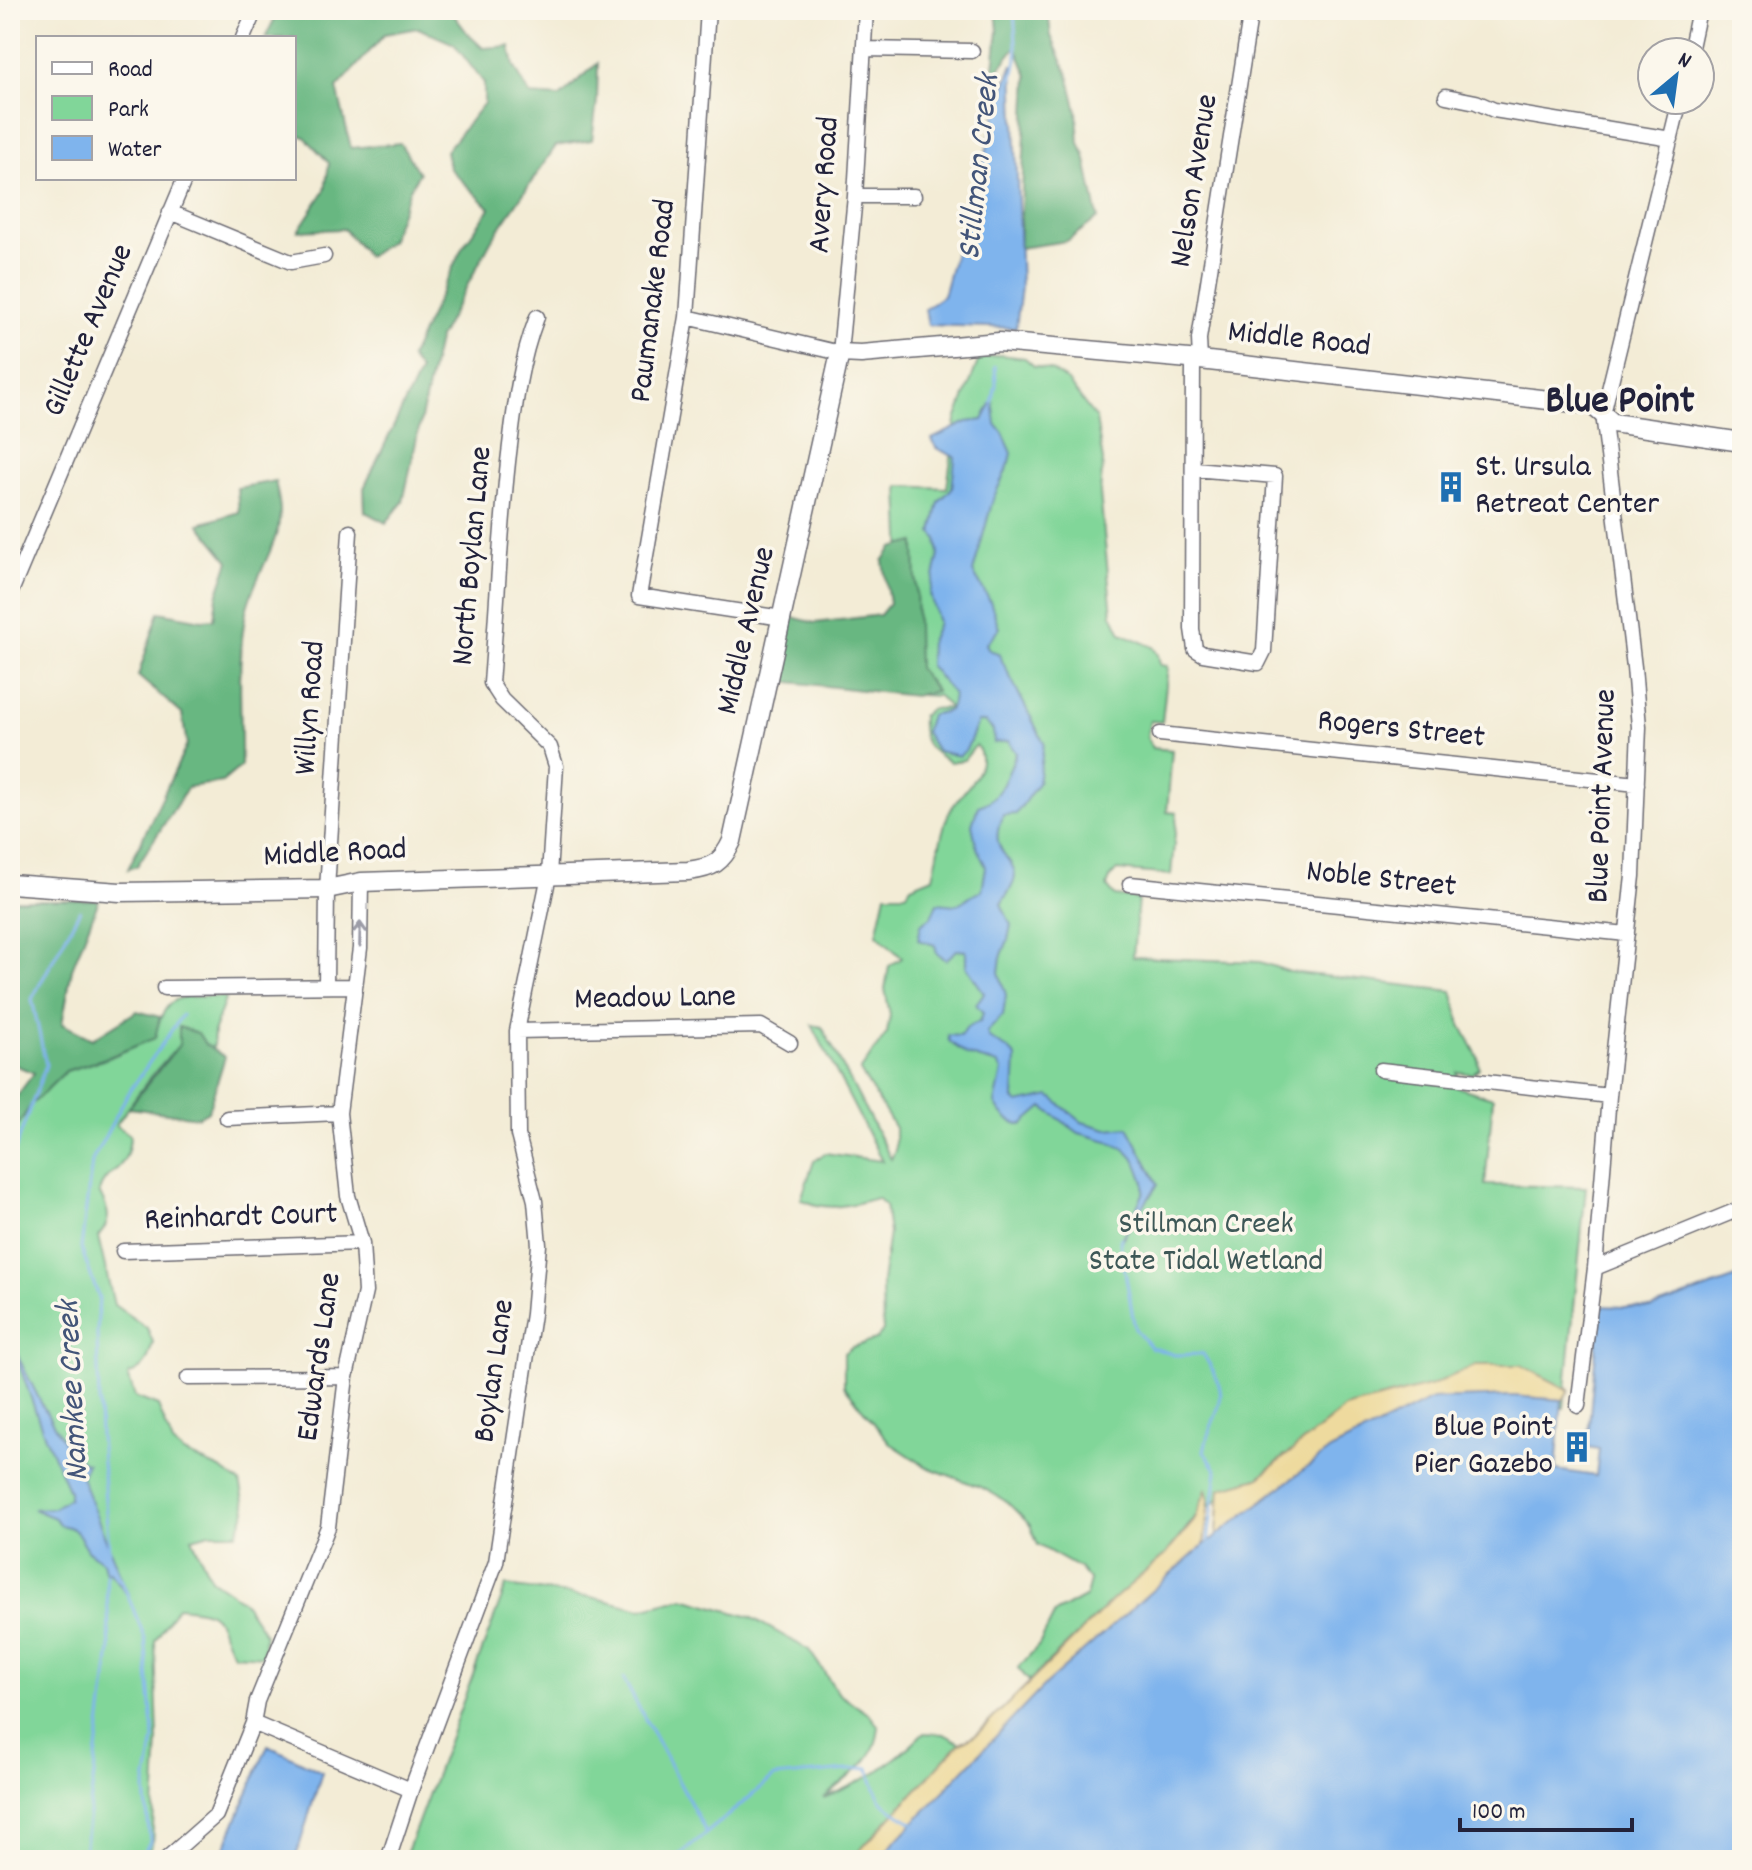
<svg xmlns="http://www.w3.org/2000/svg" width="1752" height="1870" viewBox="0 0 1752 1870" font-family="Dekko,sans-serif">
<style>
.green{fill:#81d699;stroke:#527c6a;stroke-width:2}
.forest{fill:#68b781;stroke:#456c5e;stroke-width:2}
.sand{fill:#eeda9e;stroke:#887e6c;stroke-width:2}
.water{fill:#7fb4ed;stroke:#506b94;stroke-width:2}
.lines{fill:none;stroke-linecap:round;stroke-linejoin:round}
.stream{stroke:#7fb4ed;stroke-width:3}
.minor-casing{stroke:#6b6971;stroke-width:17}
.major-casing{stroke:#6b6971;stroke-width:21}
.minor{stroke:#fff;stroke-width:14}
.major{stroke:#fff;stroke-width:18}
.oneway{stroke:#9c9ca7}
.labels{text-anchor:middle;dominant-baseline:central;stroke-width:7;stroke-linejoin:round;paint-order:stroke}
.street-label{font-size:32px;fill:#22223b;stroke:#fbf7ec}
.poi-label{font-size:32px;fill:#22223b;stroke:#fbf7ec;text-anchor:start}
.park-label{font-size:32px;fill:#3e5857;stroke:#fbf7ec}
.water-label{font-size:34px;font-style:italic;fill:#435579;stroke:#fbf7ec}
.district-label{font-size:40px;font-weight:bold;fill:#22223b;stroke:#fbf7ec}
</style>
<rect width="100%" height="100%" fill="#fbf7ec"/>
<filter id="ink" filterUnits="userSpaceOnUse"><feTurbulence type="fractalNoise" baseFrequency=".0125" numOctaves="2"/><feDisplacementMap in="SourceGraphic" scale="16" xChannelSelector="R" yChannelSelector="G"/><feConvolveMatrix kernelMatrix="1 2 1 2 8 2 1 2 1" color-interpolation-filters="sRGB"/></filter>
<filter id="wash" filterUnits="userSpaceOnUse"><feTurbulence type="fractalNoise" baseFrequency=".006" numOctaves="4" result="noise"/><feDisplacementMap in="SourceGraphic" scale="32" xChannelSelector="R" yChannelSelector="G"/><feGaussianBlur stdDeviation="1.8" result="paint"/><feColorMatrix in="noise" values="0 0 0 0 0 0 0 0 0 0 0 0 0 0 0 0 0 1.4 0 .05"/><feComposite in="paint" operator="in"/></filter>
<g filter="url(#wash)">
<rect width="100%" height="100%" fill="#f3ecd6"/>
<path class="green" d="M1000 355 1025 358 1034 366 1053 371 1068 382 1096 419 1103 461 1100 493 1112 614 1121 633 1153 647 1158 655 1160 665 1168 666 1162 722 1150 721 1147 737 1152 748 1172 750 1167 812 1177 813 1171 875 1117 870 1111 876 1107 886 1115 896 1138 899 1133 957 1260 962 1290 972 1452 991 1461 1025 1478 1057 1479 1068 1472 1074 1458 1072 1457 1087 1493 1098 1485 1185 1586 1187 1564 1408 1518 1396 1285 1456 1258 1478 1244 1482 1196 1516 1166 1554 1114 1599 1029 1681 1018 1668 1039 1645 1055 1613 1086 1596 1090 1581 1079 1568 1038 1545 1030 1525 1007 1502 985 1489 927 1467 890 1443 844 1386V1353L852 1347 876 1340 883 1331 882 1282 889 1233 885 1205 877 1198C849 1205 828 1213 801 1199L814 1161 825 1153 882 1161 812 1025 822 1027 891 1159 895 1151V1128L860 1071 887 1033 890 1015 885 989 889 966 902 958 877 934 886 894H906L911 886 933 877C938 857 940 835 948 815 956 794 995 770 976 745L964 760 950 762C928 750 920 743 922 716L930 709 950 708 938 696 921 695 904 614 899 486 947 488 956 420 979 359Z
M226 997 214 1030 213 1049 205 1044 198 1033C162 1055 140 1091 116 1125L130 1135C129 1175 104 1168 99 1192 109 1211 113 1220 98 1237L114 1305 147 1328 153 1342C148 1360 146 1368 128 1375L135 1397 158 1406 173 1444 184 1453 220 1469 240 1482 246 1510 237 1533H210L192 1538 211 1579 243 1601 265 1634 263 1656 233 1654C212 1615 225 1611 177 1607L155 1641 158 1740 152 1845 146 1860H10V1124L18 1125 31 1105 66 1071 106 1059 154 1038C167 988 182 997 226 997Z
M506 1586 591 1597 641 1609 684 1598 750 1617 809 1650 839 1694 870 1715 879 1727C876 1765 848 1774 824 1798 870 1778 888 1768 923 1733L944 1734 960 1743 851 1860H404Z"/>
<path class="forest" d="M279 10H450L469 35 483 48 510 46 514 66 530 95 560 97 598 63 597 101 592 140 556 146 491 241 438 340 403 502 386 523 365 512 364 488 420 371 410 358 462 248 490 208 449 168 446 151 484 103V83L454 44 418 28 385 34 337 88 351 148 400 143 419 173 410 189 390 241 368 257 344 229 298 231 325 190 329 163 305 137 294 133V38H265Z
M996 10H1048L1051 36 1068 74 1077 111 1079 143 1085 155 1098 218 1067 241 1019 248 1028 76 1016 47 993 76 998 31Z
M275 481C277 491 280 502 280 512 279 547 253 578 246 612 236 661 242 715 241 766L222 782 188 787 137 866 128 869 187 745 182 714 138 676 159 612 202 620 214 619 217 596 229 561 199 524 239 512 237 488Z
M915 542 918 668 936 691 914 696 780 681 792 617 815 623 880 615 889 604 883 561 892 548Z
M10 900H99L72 969 62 1024 92 1039 137 1011 160 1017 155 1038 109 1057 66 1071 31 1105 18 1125 10 1124V1105L34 1073 10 1063Z
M179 1027 198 1033 205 1044 225 1057 208 1111 198 1117 128 1108 179 1045Z"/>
<path class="sand" d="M1476 1365H1521L1569 1390 1563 1400 1513 1396 1432 1399 1330 1450 1217 1535 1220 1489 1258 1478 1345 1408 1432 1385Z
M1206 1490 1209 1500 1204 1545 1046 1684 878 1860H851L960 1743 977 1734 1114 1599 1166 1554 1194 1521Z"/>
<path class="water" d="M1013 64 1021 287 1016 328 928 325 925 309 943 296 957 245 969 220 999 101Z
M993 400 996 424 1003 433 1012 453 1010 462 993 499 973 572 990 601 999 628 986 644 989 650 998 653 1044 743 1038 783 1016 814 1003 815C984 855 1021 858 1014 881 1012 889 1005 897 1001 904L1011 925 1008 940 1001 957 999 972 1006 995 1003 1015 987 1032 989 1038 1008 1049 1016 1057 1014 1099 1018 1103 1050 1096 1082 1122 1107 1129 1128 1127 1158 1184 1120 1242 1144 1192V1182L1136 1161 1125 1149 1108 1141 1079 1133 1043 1107 1022 1125C1008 1122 1002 1116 995 1103L1002 1071 998 1064 967 1055 949 1041 948 1035 960 1036 967 1027 980 1021 983 1013 976 1004 984 993 966 966V951L957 950 946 960 937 954 935 945 918 940 921 924 931 917 937 903 956 905 982 890 986 867 977 848 972 825 978 806C1001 801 1008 772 1016 753L1008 741 994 743 993 730 985 722H978L966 750 959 756 937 751 925 732 930 715C948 710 951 717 953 694L929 665 930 641 938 623 930 594 939 555 937 539 932 532 939 502 952 488 955 457 936 448 932 439 967 422 983 420Z
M1742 1276V1860H878L1046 1684 1204 1545 1330 1450 1432 1399 1513 1396 1562 1400 1556 1470 1596 1476 1599 1449 1587 1447 1600 1306 1652 1308Z
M11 1342C24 1367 63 1457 87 1464L81 1477 129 1597 109 1571 106 1574 103 1562C99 1558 91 1554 87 1550 78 1535 80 1528 59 1525L55 1518 33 1509 54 1508 69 1498V1491L43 1432Z
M268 1745 322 1772 295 1860H220Z"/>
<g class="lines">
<path class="stream" d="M1013 78 1017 59 1014 10
M992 403 996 385 995 367
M10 1163 46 1065 32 999 80 910
M1121 1238 1120 1242 1135 1329 1150 1347 1175 1355 1203 1354C1236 1404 1214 1402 1204 1451L1217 1471 1208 1541
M109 1550 100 1436 97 1333 99 1298 81 1248 92 1161 127 1095 182 1015
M121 1579 145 1638 154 1739 145 1790 150 1841 141 1860
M623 1678 706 1832
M83 1860 110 1649 106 1574
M674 1860 774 1777 869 1768C876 1802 884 1806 913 1823"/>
</g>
</g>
<g filter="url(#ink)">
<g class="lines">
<defs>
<path id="minor" d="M708 10 687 317 639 596 782 618
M243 38 255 10
M864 49 972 51
M1690 52 1699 10
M1446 96 1476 102 1494 110 1671 139
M855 196H914
M170 212 291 262 324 256
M687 317 840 353 855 196 866 10
M1193 359 1192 629 1195 649 1203 654 1258 663 1264 651 1275 476 1194 469
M1200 360 1199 339 1251 10
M10 594 185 178
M1160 734 1637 784
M1130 884 1627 934
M326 985 327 889 350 532
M164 988 354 986
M517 1031 761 1026 790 1043
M1381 1070 1609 1096
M227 1118 339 1113
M123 1251 362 1243
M1595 1268 1742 1208
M188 1378 346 1377
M1578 1406 1595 1268 1609 1096 1633 876 1639 727 1634 667 1603 414 1680 100
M253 1723 411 1790
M165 1860 216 1815 253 1723 257 1701 328 1527 346 1377 365 1292 362 1243 348 1196 339 1113 360 948 361 882
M388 1860 411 1790 496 1562 533 1314 539 1245 535 1201 518 1135 517 1031 549 875 556 766 550 747 502 700 491 683C497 609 500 535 508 462 514 412 519 364 537 317"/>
<path id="major" d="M10 884 120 892 327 889 361 882 688 871C712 868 722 863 732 841L840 353 861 354 999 342 1200 360 1592 405 1613 423 1742 442"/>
</defs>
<use href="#minor" class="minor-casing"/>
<use href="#major" class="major-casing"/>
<use href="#minor" class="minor"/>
<use href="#major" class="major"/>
</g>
<defs><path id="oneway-shaft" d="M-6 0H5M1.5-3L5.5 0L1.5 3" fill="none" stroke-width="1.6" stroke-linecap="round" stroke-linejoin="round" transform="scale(2)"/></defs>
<use class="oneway" href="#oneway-shaft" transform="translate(360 934) rotate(-89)"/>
</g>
<defs>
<symbol id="building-bare" viewBox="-9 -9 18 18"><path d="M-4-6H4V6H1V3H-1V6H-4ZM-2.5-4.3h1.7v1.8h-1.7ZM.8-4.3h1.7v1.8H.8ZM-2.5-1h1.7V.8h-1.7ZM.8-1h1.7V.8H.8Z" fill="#1f6fb2" stroke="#fbf7ec" stroke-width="2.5" paint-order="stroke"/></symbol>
</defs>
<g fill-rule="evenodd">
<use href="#building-bare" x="1429" y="465" width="44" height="44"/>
<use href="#building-bare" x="1555" y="1425" width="44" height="44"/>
</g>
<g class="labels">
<g class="street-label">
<text transform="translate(1196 181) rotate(-81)">Nelson Avenue</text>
<text transform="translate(826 185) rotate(-86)">Avery Road</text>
<text transform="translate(655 301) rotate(-83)">Paumanake Road</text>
<text transform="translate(90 331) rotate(-67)">Gillette Avenue</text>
<text transform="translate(1299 341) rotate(6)">Middle Road</text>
<text transform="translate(474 556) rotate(-85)">North Boylan Lane</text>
<text transform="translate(748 631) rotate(-77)">Middle Avenue</text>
<text transform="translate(312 708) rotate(-86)">Willyn Road</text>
<text transform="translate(1401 731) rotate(6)">Rogers Street</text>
<text transform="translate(1604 796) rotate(-88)">Blue Point Avenue</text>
<text transform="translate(335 855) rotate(-3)">Middle Road</text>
<text transform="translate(1381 881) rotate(6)">Noble Street</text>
<text transform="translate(655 1000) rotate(-1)">Meadow Lane</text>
<text transform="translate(241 1219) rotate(-2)">Reinhardt Court</text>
<text transform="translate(321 1357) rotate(-82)">Edwards Lane</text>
<text transform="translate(496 1371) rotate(-82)">Boylan Lane</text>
</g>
<g class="poi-label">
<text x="1475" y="469">St. Ursula<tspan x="1475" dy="37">Retreat Center</tspan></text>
<text x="1553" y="1429" text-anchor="end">Blue Point<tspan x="1553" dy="37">Pier Gazebo</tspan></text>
</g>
<g class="park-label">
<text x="1206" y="1226">Stillman Creek<tspan x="1206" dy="37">State Tidal Wetland</tspan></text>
</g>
<g class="water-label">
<text transform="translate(981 167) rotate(-84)">Stillman Creek</text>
<text transform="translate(75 1391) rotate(-93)">Namkee Creek</text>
</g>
<g class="district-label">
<text x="1620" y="403">Blue Point</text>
</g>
</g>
<rect width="1752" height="1870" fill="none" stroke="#fbf7ec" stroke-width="40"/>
<rect x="36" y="36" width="260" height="144" fill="#fbf7ec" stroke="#a4a2a5" stroke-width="2"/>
<rect x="52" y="62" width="40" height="12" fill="#ffffff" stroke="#a4a2a5" stroke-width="2"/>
<text x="108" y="76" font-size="24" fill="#22223b">Road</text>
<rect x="52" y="96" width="40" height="24" fill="#81d699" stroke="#a4a2a5" stroke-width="2"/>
<text x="108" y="116" font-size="24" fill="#22223b">Park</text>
<rect x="52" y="136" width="40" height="24" fill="#7fb4ed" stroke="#a4a2a5" stroke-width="2"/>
<text x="108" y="156" font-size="24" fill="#22223b">Water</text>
<g transform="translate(1676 76) rotate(29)"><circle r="38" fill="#fbf7ec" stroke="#a4a2a5" stroke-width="2"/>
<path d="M0-6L14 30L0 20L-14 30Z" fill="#1f6fb2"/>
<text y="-12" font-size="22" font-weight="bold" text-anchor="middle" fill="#22223b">N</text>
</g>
<path d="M1460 1818v12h172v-12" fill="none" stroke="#22223b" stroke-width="4"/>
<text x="1472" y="1818" font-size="24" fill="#22223b" stroke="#fbf7ec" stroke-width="6" paint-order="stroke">100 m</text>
</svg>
